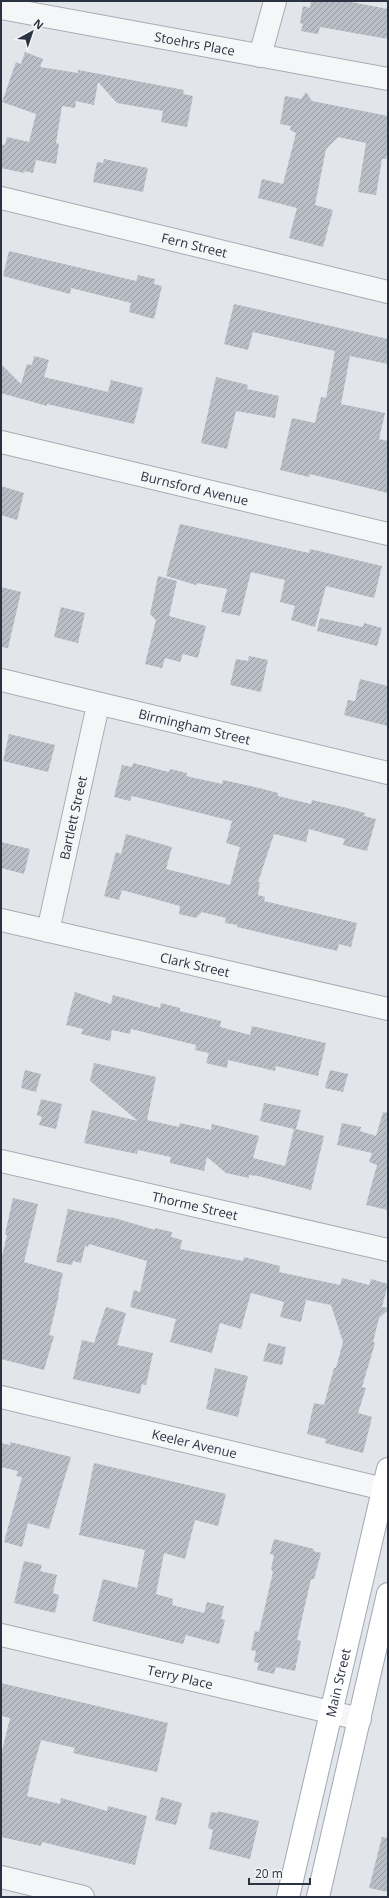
<svg xmlns="http://www.w3.org/2000/svg" width="389" height="1898" viewBox="0 0 389 1898" font-family="'Open Sans',sans-serif">
<style>
.building{fill:url(#building-hatch)}
.lines{fill:none;stroke-linecap:round;stroke-linejoin:round}
.street-casing{stroke:#a7acb4;stroke-width:24}
.primary-casing{stroke:#a2a9b5;stroke-width:24}
.street{stroke:#f5f6f8;stroke-width:22}
.primary{stroke:#fff;stroke-width:22}
.labels{text-anchor:middle;dominant-baseline:central;stroke-width:3.5;stroke-linejoin:round;paint-order:stroke}
.street-label{font-size:13px;fill:#2b3241;stroke:#f2f4f7}
</style>
<defs>
<pattern id="building-hatch" width="6" height="6" patternUnits="userSpaceOnUse"><rect width="6" height="6" fill="#babec6"/><path d="M-1 1l2-2M0 6l6-6M5 7l2-2" fill="none" stroke="#979ba2"/></pattern>
</defs>
<rect width="100%" height="100%" fill="#e2e5ea"/>
<path class="building" d="M311 1H346L388 9V39L320 27 318 34 301 31 303 24 300 23 303 6 310 8Z
M25 52 43 59 40 67 78 73V70L100 74 184 90 183 94 193 96 187 127 161 122 163 111 117 103 98 82 94 105 76 101 75 108 62 106 56 143 59 144 56 164 36 160 33 173 25 171 24 173 1 168V144L5 145 7 137 29 142 36 114 2 102 16 62 21 64Z
M306 92 312 101 388 116V150L386 159H382L376 195 358 192 366 143 338 137 326 149 315 205 333 210 323 247 289 238 297 208 258 198 262 179 283 184 296 133 290 130 291 126 280 124 285 96 301 99Z
M104 159 148 168 143 192 93 182 97 162 103 163Z
M9 251 136 281 138 275 155 279 154 284 162 286 154 319 129 312 131 303 71 288 70 294 3 276Z
M234 304 388 339V364L350 356 341 404 385 413 379 439 388 441V493L310 474 309 477 280 470 292 418 315 423 321 397 326 398 335 351 253 332 248 350 224 344Z
M34 356 49 360 44 377 108 392 111 380 143 388 134 424 47 404V406L1 393V364L21 384 27 364 32 365Z
M216 377 248 385 247 389 279 396 275 418 236 411 227 449 201 443Z
M1 486 24 493 17 520 1 515Z
M180 524 309 553 310 549 382 566 374 598 326 586 315 627 291 620 295 606 280 602 285 580 251 572 240 616 221 612 227 589 197 583 196 585 166 576Z
M158 576 177 581 169 616 206 626 198 658 183 654 180 662 165 658 162 668 145 664 156 620 150 614Z
M1 587 21 592 8 648 1 647Z
M61 607 85 613 78 643 54 637Z
M320 618 363 627 364 623 382 628 377 646 317 631Z
M249 656 268 660 261 692 230 685 236 659 248 661Z
M360 679 388 686V726L344 715 348 700 355 701Z
M9 734 55 745 48 772 3 761Z
M133 763 169 772 170 769 187 773 186 776 222 784 223 780 259 788 278 793V796L311 804 312 800 347 808 365 813 364 816 376 819 367 851 343 845 345 839 309 829 306 842 274 834 258 882H260L258 895 265 897 264 901 357 923 351 947 339 944 337 951 237 927 238 925 225 923 226 918 202 912 196 918 179 914 180 906 122 890 119 900 104 896 116 852 121 854 126 834 172 847 166 869 230 885 240 847 226 843 232 821 132 796 130 801 114 797 122 765 132 767Z
M1 842 30 849 24 874 1 868Z
M75 992 111 1004 113 995 160 1008 161 1003 180 1008V1011L221 1021 220 1027 250 1035 252 1026 326 1043 318 1076 276 1066 275 1071 228 1060 227 1068 206 1063 209 1053 195 1050 196 1045 131 1029 130 1034 112 1030 110 1041 81 1034 83 1029 66 1025Z
M94 1063 156 1077 147 1120 179 1127 180 1123 211 1130 212 1124 259 1136 253 1158 285 1166 294 1129 260 1121 264 1103 301 1110 296 1129 324 1136 311 1190 258 1176 249 1175V1178L226 1173 207 1157 204 1171 170 1163 171 1157 138 1150 137 1154 84 1143 92 1110 138 1121 90 1081Z
M25 1070 41 1074 36 1092 21 1088Z
M330 1070 348 1074 343 1092 325 1088Z
M41 1099 62 1104 56 1129 39 1125 42 1117 37 1115Z
M383 1112 388 1113V1210L366 1205 377 1165 369 1162 372 1153 337 1145 342 1123 361 1127 360 1131 376 1136Z
M13 1198 38 1204 24 1262 63 1273 58 1295H59L49 1335 54 1336 44 1370 1 1359V1260L7 1235 5 1234Z
M68 1209 111 1218V1217L155 1230V1228L172 1232 171 1237 182 1240 180 1249 243 1261 244 1257 280 1266 279 1272 340 1285 342 1278 369 1285 371 1279 388 1284 382 1307 388 1308V1310L379 1318 373 1342 375 1343 362 1387 366 1388 358 1413 372 1417 363 1453 325 1443 326 1439 307 1434 314 1403 324 1405 334 1368H336L343 1342 331 1305 306 1300 301 1322 280 1317 284 1302 251 1293 241 1329 220 1323 212 1353 170 1342 176 1319 130 1307 134 1290 140 1292 147 1261 89 1244 88 1247 85 1246 81 1263 73 1261 72 1265 56 1262Z
M106 1307 126 1313 117 1345 153 1353 146 1385 142 1384 140 1394 73 1379 82 1340 94 1343Z
M268 1343 286 1347 282 1365 263 1361Z
M215 1368 248 1376 238 1417 206 1409Z
M10 1442 71 1457 49 1529 28 1523 22 1547 4 1542 22 1477 16 1476 18 1471 1 1467V1443L10 1445Z
M94 1463 226 1494 218 1526 195 1520 185 1559 164 1553 156 1594 173 1599 172 1605 204 1613 207 1602 224 1606 221 1619 225 1620 219 1644 186 1635 183 1644 92 1621 103 1579 137 1588 145 1550 79 1535Z
M274 1539 314 1549 313 1551 321 1553 314 1579H311L297 1640 301 1641 295 1671 276 1667 274 1674 257 1670 259 1663 254 1662 256 1651 251 1650 255 1631 259 1632 273 1572 271 1569 274 1555 270 1554Z
M24 1561 42 1565 40 1571 57 1575 53 1593 59 1595 55 1613 14 1603Z
M1 1683 168 1723 157 1772 73 1753 75 1748 41 1740 34 1765 27 1796 60 1804 61 1798 107 1811 108 1806 147 1816 135 1865 42 1842 41 1846 1 1837V1755L10 1718 1 1716Z
M161 1797 182 1803 176 1825 155 1820Z
M218 1811 259 1821 250 1859 209 1849 213 1830 208 1828 211 1812 217 1813Z
M382 1837 388 1838V1892L369 1888Z"/>
<g class="lines">
<defs>
<g id="street">
<path id="s1" d="M1 8 388 79"/>
<path d="M260 56 275 1"/>
<path id="s2" d="M1 198 388 292"/>
<path id="s3" d="M1 442 388 534"/>
<path id="s4" d="M1 680 388 773"/>
<path id="s5" d="M1 920 388 1009"/>
<path id="s6" d="M48 931 98 705"/>
<path id="s7" d="M1 1161 388 1250"/>
<path id="s8" d="M1 1397 388 1490"/>
<path id="s9" d="M1 1635 360 1719"/>
<path d="M1 1877 83 1897"/>
</g>
<g id="primary">
<path id="s10" d="M288 1897 388 1469"/>
<path d="M318 1897 388 1594"/>
</g>
</defs>
<use href="#street" class="street-casing"/>
<use href="#primary" class="primary-casing"/>
<use href="#street" class="street"/>
<use href="#primary" class="primary"/>
</g>
<g class="labels">
<g class="street-label">
<text stroke="none"><textPath href="#s1" startOffset="197">Stoehrs Place</textPath></text>
<text stroke="none"><textPath href="#s2" startOffset="199">Fern Street</textPath></text>
<text stroke="none"><textPath href="#s3" startOffset="199">Burnsford Avenue</textPath></text>
<text stroke="none"><textPath href="#s4" startOffset="199">Birmingham Street</textPath></text>
<text stroke="none"><textPath href="#s6" startOffset="116">Bartlett Street</textPath></text>
<text stroke="none"><textPath href="#s5" startOffset="199">Clark Street</textPath></text>
<text stroke="none"><textPath href="#s7" startOffset="199">Thorme Street</textPath></text>
<text stroke="none"><textPath href="#s8" startOffset="199">Keeler Avenue</textPath></text>
<text stroke="none"><textPath href="#s9" startOffset="184">Terry Place</textPath></text>
<text stroke="none"><textPath href="#s10" startOffset="220">Main Street</textPath></text>
</g>
</g>
<rect width="389" height="1898" fill="none" stroke="#2b3241" stroke-width="4"/>
<g transform="translate(32 32) rotate(40)" stroke="#f2f4f7" stroke-width="3" paint-order="stroke">
<path d="M0-3L7 15L0 10L-7 15Z" fill="#2b3241"/>
<text y="-6" font-size="11" font-weight="bold" text-anchor="middle" fill="#2b3241">N</text>
</g>
<path d="M249 1878v6h61v-6" fill="none" stroke="#2b3241" stroke-width="2"/>
<text x="255" y="1878" font-size="12" fill="#2b3241" stroke="#f2f4f7" stroke-width="3" paint-order="stroke">20 m</text>
</svg>
